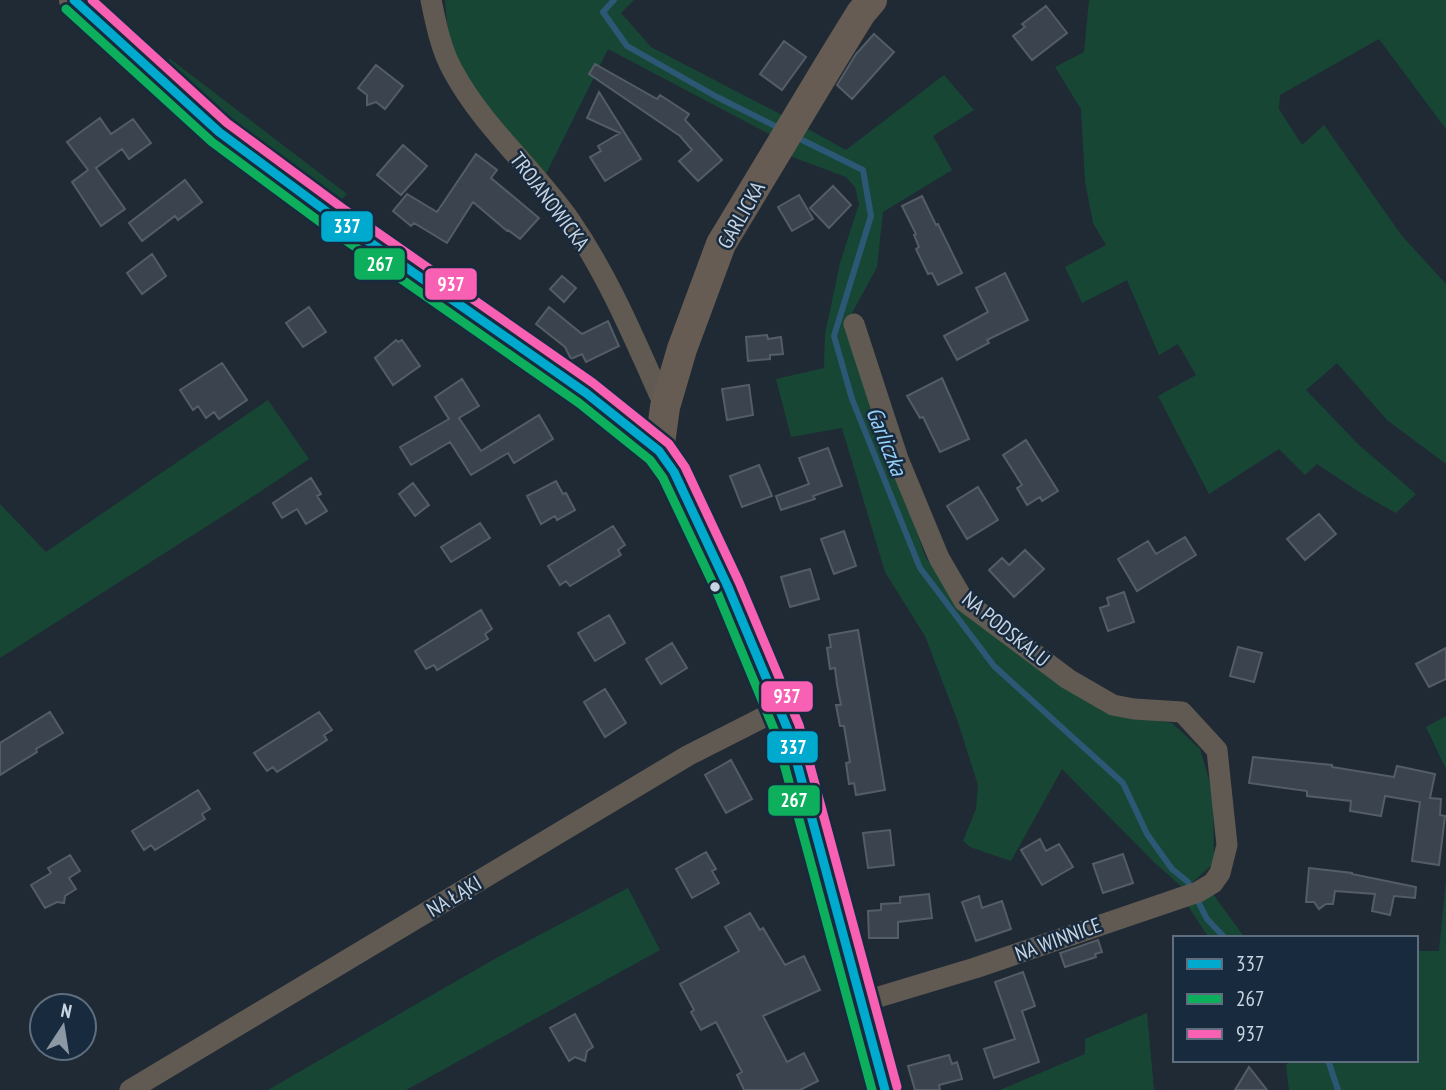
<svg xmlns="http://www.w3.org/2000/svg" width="1446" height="1090" viewBox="0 0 1446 1090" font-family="'PT Sans Narrow',sans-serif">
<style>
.green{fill:#174734}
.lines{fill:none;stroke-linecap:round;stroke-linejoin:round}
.stream{stroke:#2c5875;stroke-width:6}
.building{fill:#3b444e;stroke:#545d66;stroke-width:2}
.street{stroke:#615a53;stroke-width:21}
.secondary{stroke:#675c53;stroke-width:30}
.bus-1-casing{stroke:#182a3d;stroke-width:14}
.bus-2-casing{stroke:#182a3d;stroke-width:14}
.bus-3-casing{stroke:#182a3d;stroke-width:14}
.bus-1{stroke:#00a9ce;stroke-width:9}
.bus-2{stroke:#0daf5c;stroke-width:9}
.bus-3{stroke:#f860b3;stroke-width:9}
.bus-dot{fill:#c8d4e1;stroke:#182a3d;stroke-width:2.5}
.labels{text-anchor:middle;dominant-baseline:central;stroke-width:5;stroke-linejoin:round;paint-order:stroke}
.street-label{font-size:21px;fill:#c8d4e1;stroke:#182a3d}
.water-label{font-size:23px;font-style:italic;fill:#94cff6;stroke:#182a3d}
.line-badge{stroke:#182a3d;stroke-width:2.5}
.badge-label{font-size:19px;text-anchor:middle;font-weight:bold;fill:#fff}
</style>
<rect width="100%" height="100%" fill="#202a35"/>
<path class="green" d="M445 0H634L621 13 651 47 782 115 775 137 608 49 545 176C512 137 461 89 449 38 447 26 446 12 445 0Z
M1089 0H1446V129L1379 39 1280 95 1279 109 1302 145 1324 125 1402 236 1446 284V464L1387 420 1337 363 1306 390 1359 445 1416 494 1396 513 1364 495 1317 464 1305 475 1279 449 1209 494 1158 396 1196 375 1178 344 1159 355 1127 280 1082 303 1065 267 1106 245 1093 223 1085 181 1081 109 1055 67 1084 52Z
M169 58 347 194 335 206 170 76Z
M944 75 974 110 933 136 952 170 883 212 877 267 844 328 926 558 960 605 1104 712 1172 723 1200 749 1213 793 1214 863 1193 882 1182 887 1154 862 1062 769 1011 861 970 847 963 841 976 809 978 785 958 722 925 636 885 572 842 428 791 437 776 379 824 368 825 334 840 263 859 204 855 187 846 177 787 155 806 128 846 150Z
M268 400 309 459 237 507 0 658V504L46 552Z
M1446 716V769L1426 727Z
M1446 880V1090H1289L1286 1065 1291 1060H1416V951H1439Z
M628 888 660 950 406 1090H268L498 957Z
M1213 894 1242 934 1248 938H1209L1188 906Z
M1147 1013 1154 1090H1000L1085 1054V1039Z"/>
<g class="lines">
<path class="stream" d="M614 0 603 12 627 46 717 97 781 129
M796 137 863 170 871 216 834 336 852 399 920 568 994 666 1123 783 1147 834 1172 869 1188 882 1207 919 1225 938
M1328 1060 1338 1090"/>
</g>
<path class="building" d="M1046 6 1067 33 1032 60 1013 36 1025 27 1022 24Z
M874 34 894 52 852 99 837 85 856 54Z
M784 41 806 57 782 90 760 74Z
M595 64 657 99 660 95 689 114 685 120 722 160 698 181 679 161 692 150 680 136 589 74Z
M376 65 403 86 385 109 376 102 367 105V95L358 88Z
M599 92 641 159 605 181 590 157 601 151 598 146 620 133 587 118Z
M100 118 111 134 133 119 151 143 129 159 122 149 96 168 125 209 101 226 72 182 88 170 67 142Z
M403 145 427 166 401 195 377 175Z
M476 154 497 170 491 178 539 218 520 239 508 230 507 231 473 202 447 243 414 223 411 226 393 211 407 194 437 212Z
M185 180 202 202 178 220 175 216 142 241 129 223Z
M833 186 851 205 829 228 810 208Z
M799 195 813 219 792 231 778 207Z
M922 196 936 225 938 224 962 273 938 285 932 273 928 274 916 249 919 247 914 235 916 234 902 206Z
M152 254 166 276 142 294 127 273Z
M1005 273 1028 320 987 340 989 343 957 360 944 336 988 312 976 288Z
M562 276 576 288 564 302 550 289Z
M309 307 326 332 303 347 286 323Z
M549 307 582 334 608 321 619 346 586 362 582 354 571 359 565 347 536 324Z
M767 335 768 339 781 337 783 354 770 355V359L748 361 746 337Z
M396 340 398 342 402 340 420 366 393 385 375 358Z
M222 363 247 400 219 419 214 412 206 418 198 406 193 410 180 390Z
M942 378 969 439 940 452 923 417 920 418 907 396Z
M462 379 479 406 459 418 481 451 539 415 553 439 514 463 508 453 471 475 450 442 411 465 400 447 449 419 435 397Z
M749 385 753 415 727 420 722 389Z
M1026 440 1058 491 1042 501 1040 497 1027 505 1017 488 1022 485 1003 455Z
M828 448 842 486 813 496 815 499 781 510 776 496 809 484 799 458Z
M759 465 772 496 742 507 730 476Z
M311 478 321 494 317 496 327 511 306 524 297 509 282 518 273 503Z
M556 481 563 494 566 493 575 510 557 520 555 516 541 524 527 496Z
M413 483 429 505 415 516 399 494Z
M978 487 998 520 967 539 947 506Z
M1319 514 1336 534 1305 560 1287 539Z
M480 523 490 538 451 562 441 547Z
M613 526 625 545 618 550 621 555 570 586 566 581 560 585 548 566Z
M844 531 856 566 834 574 821 539Z
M1185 537 1196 555 1137 591 1118 559 1148 541 1156 554Z
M1025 550 1044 569 1014 597 989 570 1002 558 1009 565Z
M810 569 819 599 790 607 781 577Z
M1124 592 1134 622 1108 631 1100 608 1109 605 1107 598Z
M481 610 492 629 485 634 488 639 437 670 434 665 426 669 415 651Z
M609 615 625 643 595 661 578 633Z
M858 630 885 790 856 795 854 783 849 784 846 763 850 762 844 726H840L836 705H841L837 684 835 668 830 669 827 648 831 647 829 635Z
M672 643 687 668 661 684 646 659Z
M1238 647 1262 653 1254 682 1230 676Z
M1446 648V679L1429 687 1416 664Z
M605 689 626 723 605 737 584 702Z
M50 712 63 733 36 749 37 752 0 775V743Z
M319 712 332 730 324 735 327 740 277 772 273 767 267 771 254 753Z
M1253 757 1332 765V767L1394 777 1397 766 1435 774 1430 798 1441 799 1440 815 1445 816 1439 865 1412 861 1420 802 1385 796 1381 816 1350 811 1351 801 1307 796V791L1249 783Z
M731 760 752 799 726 813 705 775Z
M198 790 210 809 202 814 205 819 155 850 151 845 144 850 132 831Z
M890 830 894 865 868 868 863 833Z
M1040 839 1046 851 1059 844 1073 867 1042 885 1021 850Z
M706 852 716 869 712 871 719 883 692 898 676 869Z
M1123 854 1133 883 1103 893 1093 864Z
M70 855 80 871 69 878 76 889 65 896 64 903 57 902 45 908 31 885 51 873 48 868Z
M1309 868 1352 873V874L1416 887 1415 898 1394 896 1390 915 1372 911 1375 894 1335 891 1333 904H1326L1319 909 1314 902H1306Z
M929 894 932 918 898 922V938H869L868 911 881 910V904L900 903V897Z
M979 896 982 908 1002 901 1011 929 976 941 962 902Z
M750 913 760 930 763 928 785 965 804 956 820 990 763 1016 787 1062 804 1053 818 1081 800 1090H744L737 1075 742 1072 716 1022 701 1030 691 1012 694 1010 680 984 739 951 725 927Z
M1098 940 1102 952 1095 954 1096 957 1065 967 1060 953Z
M1023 972 1035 1006 1022 1011 1039 1062 994 1078 984 1049 1015 1039 995 982Z
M575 1014 593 1047 587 1051 585 1061 575 1057 569 1061 550 1028Z
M949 1055 952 1064 957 1062 962 1079 939 1085 940 1090H915L908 1066Z
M1249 1067 1267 1090H1235Z"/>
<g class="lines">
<path class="street" d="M431 0C436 24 441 50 453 71 483 127 535 170 571 222 610 279 636 343 665 407
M854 324 898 459 939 558 964 601 1068 679 1113 705 1134 709 1182 712 1217 750 1227 845 1220 873 1213 883 1198 892 975 968 862 1002
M130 1090 689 755 780 709"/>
<path class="secondary" d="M74 0 219 132 338 220 586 393 659 451 674 472 728 587 788 730 885 1090
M659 451 665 407 682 349 721 244 832 60 861 13 872 0"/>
<defs>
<path id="bus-1" d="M74 0 219 132 338 220 586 393 659 451 674 472 728 587 788 730 885 1090"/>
<path id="bus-2" d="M66 9 212 142 331 230 579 403 650 460 663 478 717 592 776 734 872 1090"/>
<path id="bus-3" d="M92 0 227 123 345 210 593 383 669 444 685 467 739 582 799 725 897 1087"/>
</defs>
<use href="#bus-1" class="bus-1-casing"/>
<use href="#bus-2" class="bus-2-casing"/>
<use href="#bus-3" class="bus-3-casing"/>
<use href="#bus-1" class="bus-1"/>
<use href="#bus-2" class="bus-2"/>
<use href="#bus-3" class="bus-3"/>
</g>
<circle class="bus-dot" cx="715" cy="587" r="6"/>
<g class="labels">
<g class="street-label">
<text transform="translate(550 201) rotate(53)">TROJANOWICKA</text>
<text transform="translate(741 215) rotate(-60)">GARLICKA</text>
<text transform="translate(1006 629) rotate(39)">NA PODSKALU</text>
<text transform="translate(454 896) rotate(-31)">NA ŁĄKI</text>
<text transform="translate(1058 939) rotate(-20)">NA WINNICE</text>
</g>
<g class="water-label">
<text transform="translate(887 441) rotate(68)">Garliczka</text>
</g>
</g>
<g class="line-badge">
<rect x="320" y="210" width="54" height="33" rx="7" fill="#00a9ce"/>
<rect x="353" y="247" width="53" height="34" rx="7" fill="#0daf5c"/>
<rect x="424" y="267" width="54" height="34" rx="7" fill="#f860b3"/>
<rect x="760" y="680" width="54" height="33" rx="7" fill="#f860b3"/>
<rect x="766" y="730" width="53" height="34" rx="7" fill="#00a9ce"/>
<rect x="767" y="784" width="54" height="33" rx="7" fill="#0daf5c"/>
</g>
<g class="badge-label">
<text x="347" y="233">337</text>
<text x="380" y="271">267</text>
<text x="451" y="291">937</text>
<text x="787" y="703">937</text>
<text x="793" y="754">337</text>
<text x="794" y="807">267</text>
</g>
<rect x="1173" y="936" width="245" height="126" fill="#182a3d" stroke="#5e6e7f" stroke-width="2"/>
<rect x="1187" y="959" width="35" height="10" fill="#00a9ce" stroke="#5e6e7f" stroke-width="2"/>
<text x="1236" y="971" font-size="21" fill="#c8d4e1">337</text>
<rect x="1187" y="994" width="35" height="10" fill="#0daf5c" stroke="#5e6e7f" stroke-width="2"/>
<text x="1236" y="1006" font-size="21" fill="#c8d4e1">267</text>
<rect x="1187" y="1029" width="35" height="10" fill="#f860b3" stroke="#5e6e7f" stroke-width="2"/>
<text x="1236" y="1041" font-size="21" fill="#c8d4e1">937</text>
<g transform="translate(63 1027) rotate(12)"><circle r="33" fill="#182a3d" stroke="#5e6e7f" stroke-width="2"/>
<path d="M0-5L12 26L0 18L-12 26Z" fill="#8d98a5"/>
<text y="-10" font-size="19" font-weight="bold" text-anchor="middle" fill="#c8d4e1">N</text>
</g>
</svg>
